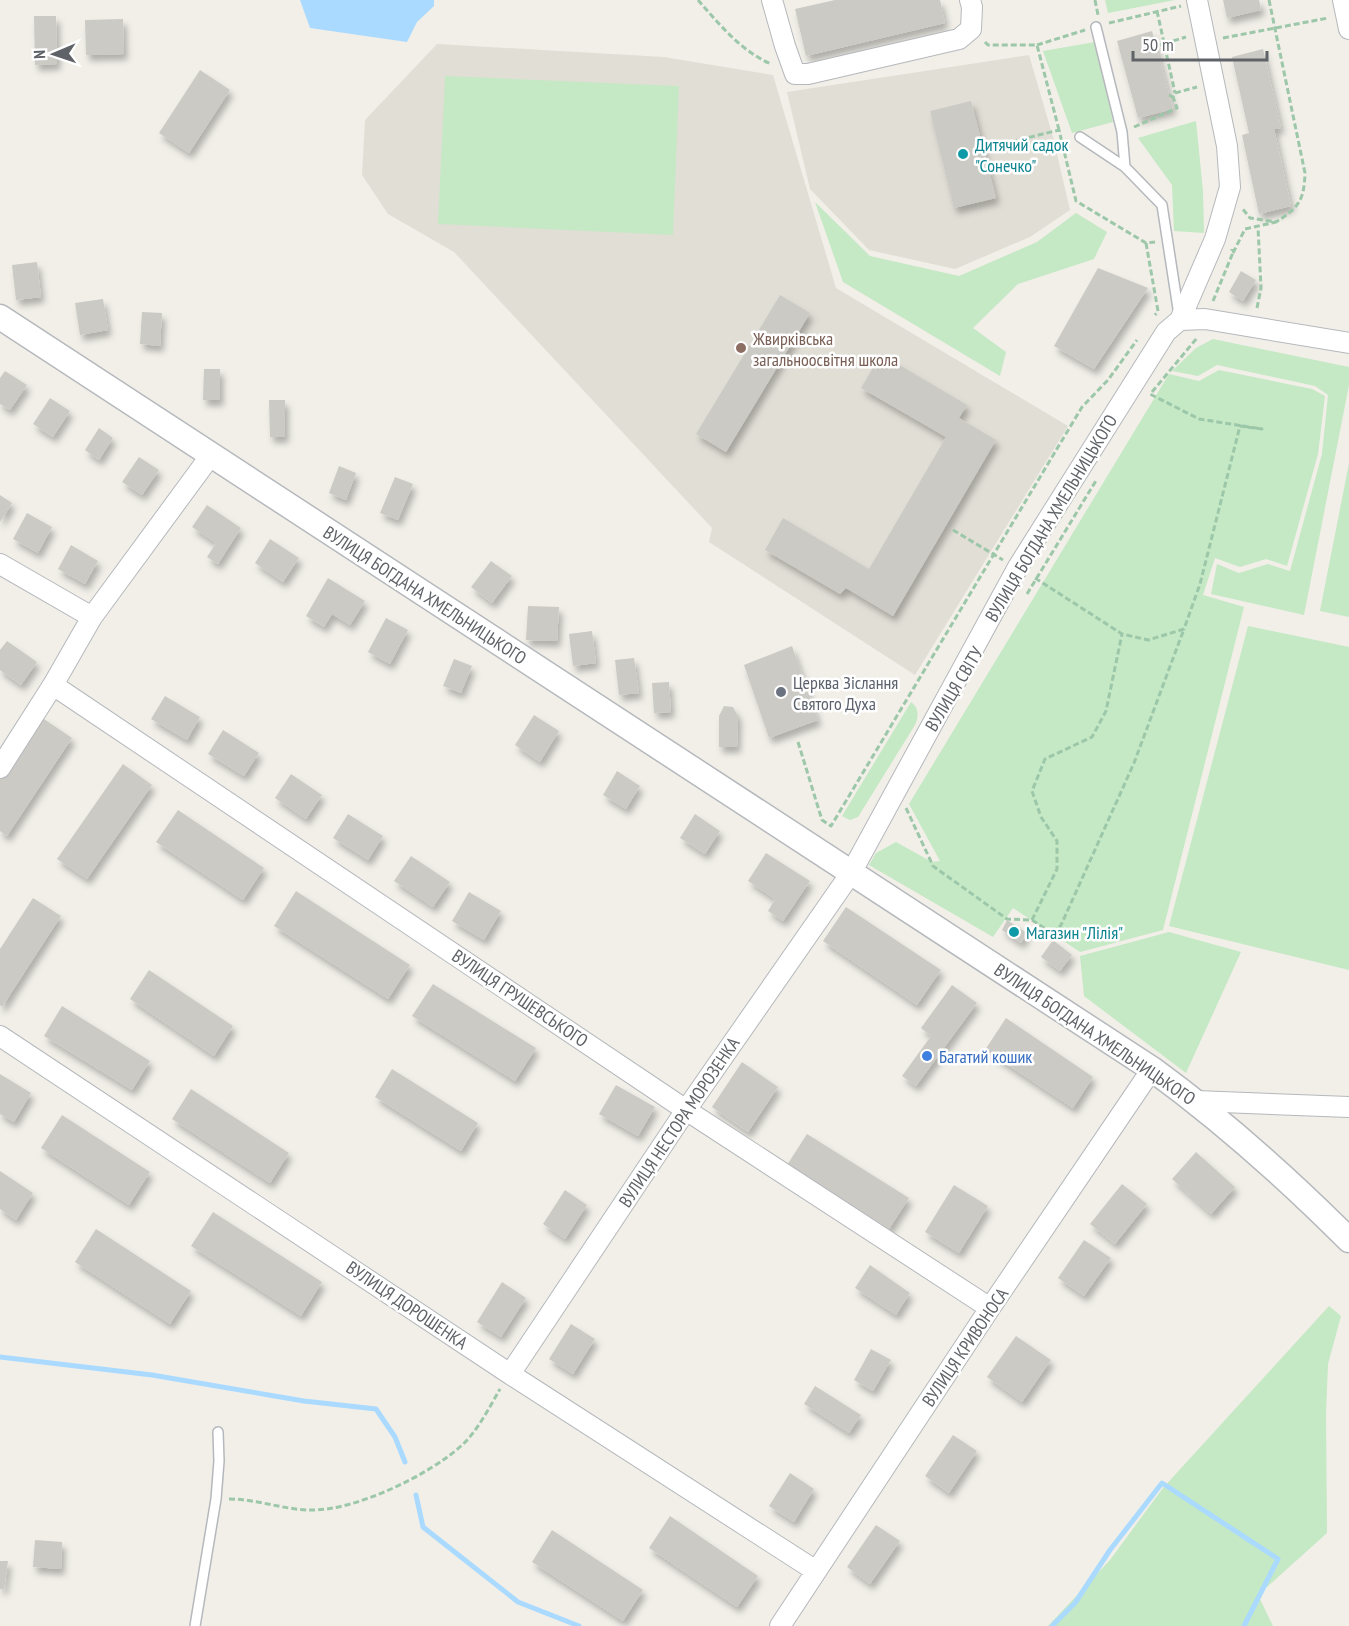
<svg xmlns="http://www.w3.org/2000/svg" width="1349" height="1626" viewBox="0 0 1349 1626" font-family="'PT Sans Narrow',sans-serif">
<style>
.education{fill:#e1ded6}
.green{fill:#c5e8c5}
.water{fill:#aadaff}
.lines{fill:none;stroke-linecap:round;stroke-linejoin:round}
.stream{stroke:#aadaff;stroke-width:5}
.building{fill:#cccac5;filter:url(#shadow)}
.service-casing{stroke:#b5b8bc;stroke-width:12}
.minor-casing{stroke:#b5b8bc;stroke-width:22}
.tertiary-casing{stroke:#b5b8bc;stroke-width:27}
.path{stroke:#9cc7a9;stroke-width:3;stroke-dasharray:6 3;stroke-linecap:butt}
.service{stroke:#fff;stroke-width:9}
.minor{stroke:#fff;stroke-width:20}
.tertiary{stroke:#fff;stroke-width:24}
.culture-dot{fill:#0f9aa8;stroke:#fff;stroke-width:2}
.education-dot{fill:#8d6e63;stroke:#fff;stroke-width:2}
.worship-dot{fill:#6b7280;stroke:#fff;stroke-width:2}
.shop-dot{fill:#3f7fe0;stroke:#fff;stroke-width:2}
.labels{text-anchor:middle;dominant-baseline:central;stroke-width:5;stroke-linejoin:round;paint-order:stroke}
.culture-label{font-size:18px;fill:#0d838f;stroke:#fff;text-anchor:start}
.education-label{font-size:18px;fill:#785e54;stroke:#fff;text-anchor:start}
.street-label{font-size:18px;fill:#5f6368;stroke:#fff}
.worship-label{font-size:18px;fill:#5b616d;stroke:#fff;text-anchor:start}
.shop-label{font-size:18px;fill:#366cbe;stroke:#fff;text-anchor:start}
</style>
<defs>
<filter id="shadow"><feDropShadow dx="3.5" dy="6" stdDeviation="3" flood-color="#0004"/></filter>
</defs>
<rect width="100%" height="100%" fill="#f1efe8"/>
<path class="education" d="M437 44 664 57 773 75 836 288 1068 426 915 675 709 542 712 528 454 252 388 214 362 175 365 120Z
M1029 55 1053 137 1070 210 1030 237 955 269 869 250 810 189 787 92Z"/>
<path class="green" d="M1105 0H1175L1108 13Z
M1095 42 1113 122 1072 133 1043 51Z
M445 76 679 86 673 235 438 224Z
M1196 121 1203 191 1204 233 1174 231 1172 185 1138 138Z
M815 202 870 256 959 276 1037 242 1076 213 1107 232 1094 259 1018 284 973 328 1006 352 1000 376 843 282Z
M1213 339 1349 367V385L1304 615 1211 594 1217 564 1239 573 1268 564 1290 571 1322 454 1328 395 1315 386 1217 365 1198 376 1172 371 1196 348Z
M1219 370 1312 389 1325 396 1318 454 1287 566 1266 559 1240 567 1215 558 1203 595 1244 607 1163 930 1080 952 1013 908 993 937 869 865 876 853 896 842 932 862 940 861 909 804 1169 374 1199 381Z
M1349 463V617L1320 611Z
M1248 626 1349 647V970L1169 926Z
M911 702C919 708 919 716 915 725L858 817 850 820 842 816Z
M1169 932 1241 952 1186 1073 1084 996 1080 956Z
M1329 1306 1341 1316 1328 1364 1326 1413 1327 1533 1258 1595 1273 1626H1048L1110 1560 1163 1488Z"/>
<path class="water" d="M300 0H434V6L417 22 407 42 310 28Z"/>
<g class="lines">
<path class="stream" d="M0 1357 152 1375 304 1401 376 1409 395 1437 405 1462
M416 1495 423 1527 518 1602 579 1626
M1052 1626 1075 1603 1110 1550 1162 1483 1278 1559 1244 1626"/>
</g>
<path class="building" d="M835 0H940L945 23 806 56 795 9Z
M1223 0H1259L1261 10 1227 18Z
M34 16H56L57 64 35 65Z
M123 19 124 54 86 55 85 20Z
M1152 31 1173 109 1138 118 1117 41Z
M1263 49 1281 128 1274 129 1291 206 1259 214 1242 135 1249 133 1232 57Z
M200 70 230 90 189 153 159 133Z
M971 101 996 198 954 208 930 111Z
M37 262 41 297 16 300 12 265Z
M1098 268 1148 288 1094 369 1054 346Z
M1241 271 1256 280 1243 301 1229 292Z
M780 295 810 313 726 452 696 434Z
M103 299 108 330 80 335 75 303Z
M142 312 162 313 160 346 140 344Z
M881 354 967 405 959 418 996 440 893 616 846 588 840 594 765 550 783 518 869 569 946 437 861 388Z
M204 369H220V400H203Z
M5 371 27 385 10 410 0 404V378Z
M50 398 70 411 53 437 33 424Z
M269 400H285V437H270Z
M99 428 113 438 99 460 85 450Z
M139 457 159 470 142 495 122 482Z
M339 466 356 473 346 500 329 493Z
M395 477 413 484 398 520 380 513Z
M0 495 12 503 0 522Z
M207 505 241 528 218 564 207 557 216 543 192 527Z
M27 513 52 527 38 553 13 539Z
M270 539 299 558 283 582 255 563Z
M71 545 98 561 85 584 58 569Z
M491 561 512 576 492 603 471 587Z
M328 578 365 601 350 625 332 614 324 627 306 616Z
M528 606 559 607 557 641 526 640Z
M386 618 408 630 390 664 368 652Z
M592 631 596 663 573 666 569 634Z
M7 641 37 662 21 685 0 670V650Z
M792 646 818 720 769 738 744 665Z
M634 658 639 693 619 695 615 660Z
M454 659 472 666 461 693 443 686Z
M669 682 671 712 654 713 652 683Z
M165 696 200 717 187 740 151 719Z
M724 706 733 707 738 716 737 747H719V716Z
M534 715 559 731 540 762 515 745Z
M41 717 72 738 7 836 0 831V779Z
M223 730 259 753 244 776 208 754Z
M123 764 152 785 87 879 57 859Z
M617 771 640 786 626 809 603 795Z
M291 774 322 795 306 819 275 798Z
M178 810 264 868 243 900 156 842Z
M348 814 383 836 368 860 333 838Z
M695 814 720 831 705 854 680 838Z
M766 853 810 881 783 921 768 911 775 899 748 881Z
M411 856 450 882 433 907 394 881Z
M296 891 410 965 388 999 274 926Z
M469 892 501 911 484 940 452 921Z
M33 898 61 916 2 1007 0 1005V949Z
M846 907 941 970 917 1005 823 941Z
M1007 920 1027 933 1021 943 1002 930Z
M1053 940 1072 955 1060 971 1041 957Z
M149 970 233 1026 214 1056 130 999Z
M433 984 536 1048 515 1081 412 1016Z
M952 985 977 1003 916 1086 902 1076 931 1036 921 1028Z
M62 1006 150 1061 132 1090 44 1036Z
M1006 1018 1093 1077 1073 1108 985 1050Z
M742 1062 778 1087 748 1132 712 1107Z
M392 1069 478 1123 461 1151 375 1097Z
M0 1074 31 1093 14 1122 0 1114Z
M616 1085 655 1107 638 1136 599 1114Z
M191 1089 289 1153 270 1183 172 1119Z
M62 1115 150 1172 129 1205 41 1148Z
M807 1134 909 1198 889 1229 787 1165Z
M1196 1152 1235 1187 1211 1214 1172 1179Z
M0 1171 33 1193 16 1220 0 1209Z
M1122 1184 1147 1204 1115 1244 1090 1224Z
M954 1185 988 1206 959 1253 925 1232Z
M565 1190 587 1205 565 1239 543 1224Z
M213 1212 322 1282 301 1316 191 1246Z
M96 1229 191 1291 170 1324 75 1262Z
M1084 1240 1111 1258 1084 1296 1058 1278Z
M870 1265 910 1293 896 1315 855 1288Z
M502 1282 526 1298 501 1337 477 1322Z
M571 1324 595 1339 573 1374 549 1359Z
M1016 1336 1051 1360 1022 1402 987 1377Z
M871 1349 891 1360 873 1391 854 1380Z
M815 1386 861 1415 849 1433 804 1404Z
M953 1435 977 1451 949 1493 925 1476Z
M790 1473 814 1489 794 1522 769 1506Z
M670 1516 758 1576 737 1607 649 1548Z
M876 1525 900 1541 870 1584 847 1567Z
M552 1530 643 1590 623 1621 532 1562Z
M35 1540 62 1542 61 1569 33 1567Z
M0 1561H8L4 1589H0Z"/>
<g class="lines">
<defs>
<path id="service" d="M1096 27 1122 132 1125 167
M1080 137 1125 167 1162 205 1179 315
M195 1626 216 1499 219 1461 218 1432"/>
<path id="minor" d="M772 0 785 46 795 74H808L959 39 971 29 972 7 970 0
M1343 0 1349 29
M1180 320 1215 239 1230 187 1227 146 1197 0
M0 564 92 617
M53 685 686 1110 990 1308
M0 768 53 685 92 617 211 455
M0 1036 510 1374 816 1571
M1196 1101 1349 1107
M510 1374 686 1110 851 873 1018 567 1166 332 1180 320 1205 319 1349 343
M780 1626 990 1308 1152 1069"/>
<path id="tertiary" d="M0 317 1152 1069C1222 1120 1287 1178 1349 1240"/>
</defs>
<use href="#service" class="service-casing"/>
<use href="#minor" class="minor-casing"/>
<use href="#tertiary" class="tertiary-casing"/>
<path class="path" d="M698 0C719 24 741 51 771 64
M1095 0 1098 15
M1269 0 1305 173C1304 201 1299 207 1276 222
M1157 11 1175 93
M1109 23 1181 6
M1223 38 1328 18
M985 42 988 45H1037L1059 130
M1037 45 1085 30
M1156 46 1186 37
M1169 95 1173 97 1175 93 1197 87
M1134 127 1177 108 1173 97
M994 146 1059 130 1076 201 1146 243 1155 242
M1146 243 1158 311 1155 315
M1233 253 1245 229 1276 222 1250 218 1242 208
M1213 301 1232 255V249
M1257 308 1261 288 1258 227
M1152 392 1197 338
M953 530 1003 560
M1035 578 1122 634 1148 640 1184 629 1200 584 1240 426 1262 429 1199 419 1150 394
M1027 594 1097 479
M798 742 822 820 831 826 1082 407 1108 380 1137 340
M906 808 933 866 1007 919 1032 920 1057 869V841L1041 817 1032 791 1045 759 1092 737 1106 711 1122 634
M1032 920 1055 935 1062 923 1134 763 1184 629
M229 1499C257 1499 284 1510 311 1510 355 1511 429 1475 461 1446 477 1432 489 1408 500 1389"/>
<use href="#service" class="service"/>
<use href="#minor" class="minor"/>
<use href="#tertiary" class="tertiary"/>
</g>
<g class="culture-dot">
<circle cx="963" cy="154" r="6"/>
<circle cx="1014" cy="932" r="6"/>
</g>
<circle class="education-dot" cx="741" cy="348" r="6"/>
<circle class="worship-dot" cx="781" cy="692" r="6"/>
<circle class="shop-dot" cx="927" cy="1056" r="6"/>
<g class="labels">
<g class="culture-label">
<text x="975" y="144">Дитячий садок<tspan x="975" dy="21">"Сонечко"</tspan></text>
<text x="1026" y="932">Магазин "Лілія"</text>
</g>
<g class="education-label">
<text x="753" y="338">Жвирківська<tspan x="753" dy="21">загальноосвітня школа</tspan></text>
</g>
<g class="street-label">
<text transform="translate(1051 518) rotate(-59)">ВУЛИЦЯ БОГДАНА ХМЕЛЬНИЦЬКОГО</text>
<text transform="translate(425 595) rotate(33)">ВУЛИЦЯ БОГДАНА ХМЕЛЬНИЦЬКОГО</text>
<text transform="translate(954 689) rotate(-59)">ВУЛИЦЯ СВІТУ</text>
<text transform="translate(520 998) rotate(34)">ВУЛИЦЯ ГРУШЕВСЬКОГО</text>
<text transform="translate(1095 1034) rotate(34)">ВУЛИЦЯ БОГДАНА ХМЕЛЬНИЦЬКОГО</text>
<text transform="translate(679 1122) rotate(-56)">ВУЛИЦЯ НЕСТОРА МОРОЗЕНКА</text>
<text transform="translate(407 1305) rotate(34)">ВУЛИЦЯ ДОРОШЕНКА</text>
<text transform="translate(965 1347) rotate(-56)">ВУЛИЦЯ КРИВОНОСА</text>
</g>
<g class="worship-label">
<text x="793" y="682">Церква Зіслання<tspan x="793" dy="21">Святого Духа</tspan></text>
</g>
<g class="shop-label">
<text x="939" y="1056">Багатий кошик</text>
</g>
</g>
<g transform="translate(54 54) rotate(268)" stroke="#ffffff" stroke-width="4.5" paint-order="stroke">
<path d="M0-4.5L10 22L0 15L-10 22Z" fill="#5f6368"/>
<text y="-9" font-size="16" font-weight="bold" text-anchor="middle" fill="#5f6368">N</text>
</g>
<path d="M1133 51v9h134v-9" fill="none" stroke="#5f6368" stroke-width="3"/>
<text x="1142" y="51" font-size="18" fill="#5f6368" stroke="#ffffff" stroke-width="4.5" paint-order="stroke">50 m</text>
</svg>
